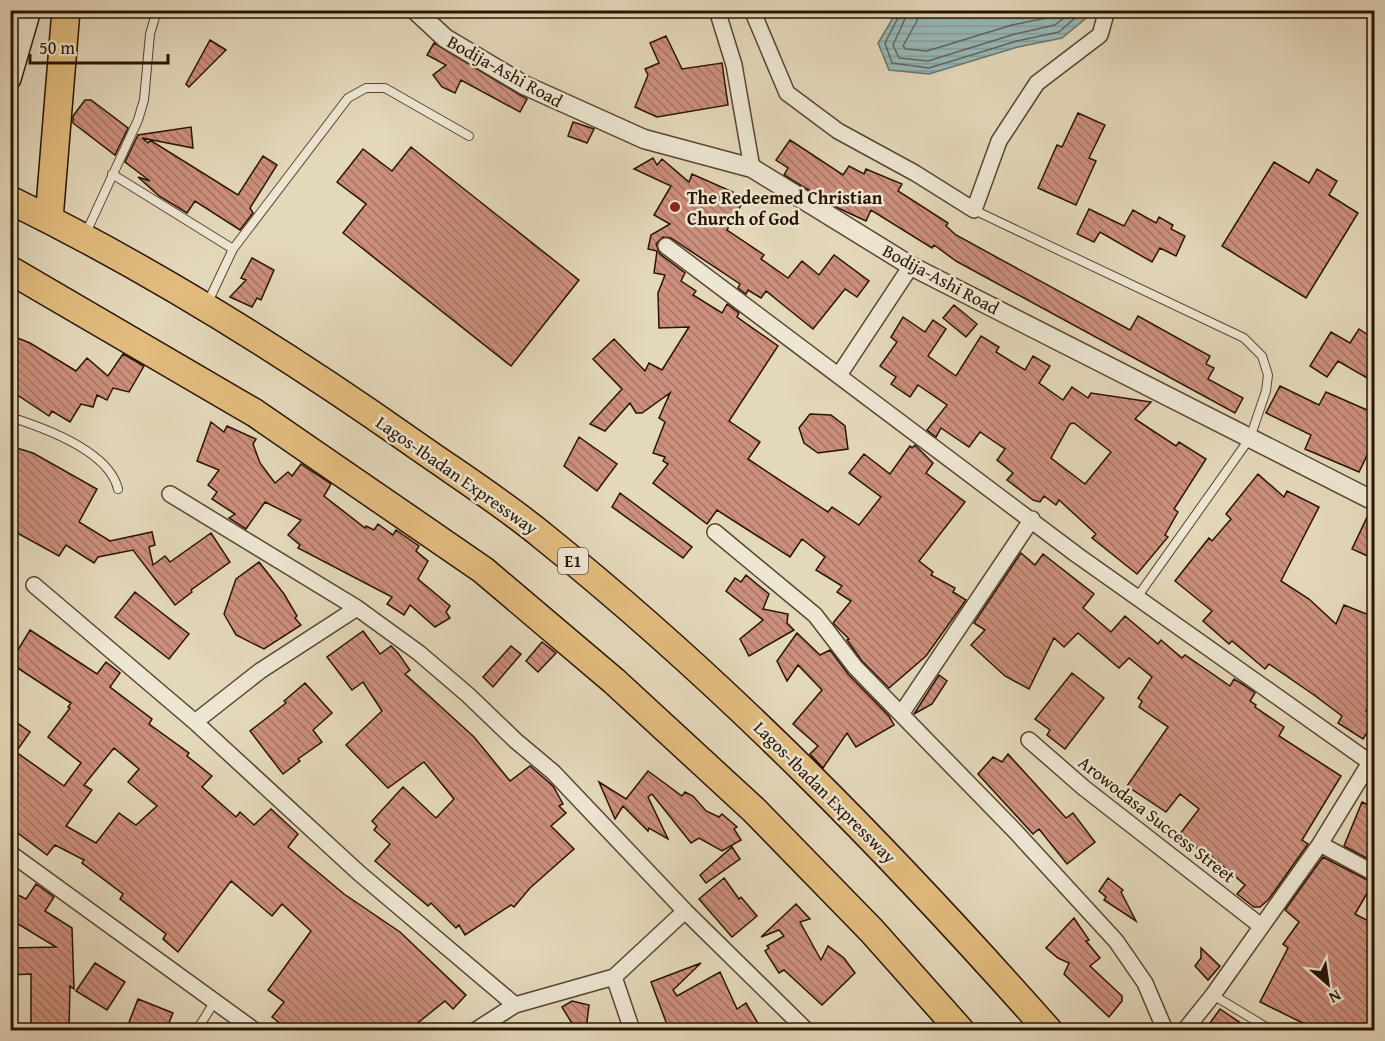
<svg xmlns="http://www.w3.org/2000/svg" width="1385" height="1041" viewBox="0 0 1385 1041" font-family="'Gentium Book Plus',serif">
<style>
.water{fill:url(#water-rules);stroke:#6b766f;stroke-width:1.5}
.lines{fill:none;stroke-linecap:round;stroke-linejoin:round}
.shore{stroke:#60665c;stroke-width:1.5}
.building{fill:url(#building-back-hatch);stroke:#291402;stroke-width:1.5;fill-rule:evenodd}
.service-casing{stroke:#584530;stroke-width:10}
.minor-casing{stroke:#584530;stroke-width:18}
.tertiary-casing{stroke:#584530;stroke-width:21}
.secondary-casing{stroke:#291402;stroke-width:24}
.motorway-casing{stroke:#291402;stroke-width:30}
.service{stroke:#ede6d3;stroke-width:8}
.minor{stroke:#ede6d3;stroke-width:15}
.tertiary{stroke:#ede6d3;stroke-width:18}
.secondary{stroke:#ede6d3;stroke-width:21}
.motorway{stroke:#e2bc7e;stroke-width:27}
.poi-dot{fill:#8f2418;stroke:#ede6d3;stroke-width:2}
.labels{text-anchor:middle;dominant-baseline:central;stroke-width:5;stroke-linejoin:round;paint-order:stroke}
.shield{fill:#ede6d3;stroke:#645341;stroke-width:1.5}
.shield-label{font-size:16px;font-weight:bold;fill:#291402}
.street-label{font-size:18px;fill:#291402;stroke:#ede6d3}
.poi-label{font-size:18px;font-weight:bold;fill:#291402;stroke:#ede6d3;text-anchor:start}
</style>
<defs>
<pattern id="water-rules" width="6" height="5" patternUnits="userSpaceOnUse" patternTransform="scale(1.5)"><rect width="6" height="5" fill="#97b8b7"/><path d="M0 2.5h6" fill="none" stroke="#829d9c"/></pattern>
<pattern id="building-back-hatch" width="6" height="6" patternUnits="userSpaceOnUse" patternTransform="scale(1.5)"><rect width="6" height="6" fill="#cd8f7d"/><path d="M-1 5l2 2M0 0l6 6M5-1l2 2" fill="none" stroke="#a67464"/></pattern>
</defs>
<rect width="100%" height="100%" fill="#e4d8bb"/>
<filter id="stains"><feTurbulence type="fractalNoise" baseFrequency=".00333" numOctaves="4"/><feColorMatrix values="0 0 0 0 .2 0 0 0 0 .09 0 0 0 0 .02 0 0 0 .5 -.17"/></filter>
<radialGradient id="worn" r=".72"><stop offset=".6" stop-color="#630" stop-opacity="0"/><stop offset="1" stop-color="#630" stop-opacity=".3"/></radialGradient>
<path class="water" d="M897 11 1090 10V15L1062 38 1018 47 929 74 889 70 878 43Z"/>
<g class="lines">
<path class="shore" d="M902 10 885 43 892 63 929 68 1017 41 1059 32 1084 10
M909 10 893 45 899 58 928 61 1015 34 1055 25 1074 10
M918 10 917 21 903 46 906 49 927 51 1012 25 1051 17 1059 10"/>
</g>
<path class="building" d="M666 36 682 69 722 63 728 105 657 117 635 107 648 75 645 69 659 63 650 43Z
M210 40 226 50 189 87 186 84Z
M434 43 527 99 520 112 461 80 455 93 442 87 433 75 446 65 427 55Z
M85 100H91L128 128 115 155 73 123V116Z
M1078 113 1105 125 1089 158 1096 161 1076 205 1038 188 1057 145 1062 147Z
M573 122 594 129 587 143 568 136Z
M191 127 193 148 142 138 148 143 150 140 238 195 263 156 277 165 250 208 253 213 240 230 195 201 187 213 159 196 138 177 150 181 125 162 138 135Z
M790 140 843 175 849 166 864 174 866 169 902 184 898 191 948 223 946 226 956 235 1130 330 1138 316 1210 356 1206 364 1214 368 1208 379 1243 398 1235 413 956 261 934 245 932 248 871 210 866 221 838 208 784 175 788 168 776 160Z
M411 147 579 280 511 366 343 233 366 204 337 182 363 149 392 171Z
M653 158 657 165 662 159 689 182 692 174 733 192 729 199 741 205 727 230 764 255 761 259 788 278 802 261 819 275 834 255 869 281 857 297 845 289 813 329 766 291 761 298 748 290 746 294 738 288 740 284 671 238 663 237 656 244 660 254 685 273 681 281 696 291 693 295 722 313 727 304 739 313 737 317 778 346 729 421 760 442 748 459 828 512 832 507 859 525 881 497 849 473 864 454 890 474 910 446 912 448 915 445 933 463 926 473 965 502 919 561 933 572 931 575 955 588 953 592 966 600 926 656 889 688 862 661 847 640 849 639 833 623 851 601 837 592 842 586 816 570 825 557 802 539 790 557 717 510 707 524 653 483 668 464 663 461 665 457 653 453 665 422 659 418 670 393 642 413H636L630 403 605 431 590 424 622 389 593 359 614 339 645 371 649 363 662 370 689 327 659 328 658 293 665 275 654 273 657 251 648 249 651 235 670 224 654 215 671 186 634 169Z
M1274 162 1309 183 1317 169 1337 181 1329 195 1358 213 1306 298 1222 246Z
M1089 209 1124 226 1133 210 1156 223 1159 217 1173 225 1171 229 1185 236 1176 256 1160 248 1152 262 1100 232 1094 242 1077 234Z
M252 258 274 270 261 300 257 298 252 307 230 297 246 280 241 278Z
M954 305 977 324 966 337 943 318Z
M903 317 925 332 933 320 946 329 928 356 956 376 981 336 999 347 996 352 1025 370 1033 356 1050 366 1039 383 1063 400 1072 387 1088 398 1091 393 1151 402 1135 419 1176 446 1179 442 1206 459 1174 509 1178 512 1165 535 1168 537 1137 574 1092 538 1096 534 1059 500 1056 505 1044 496 1040 502 1033 500 1007 480 1013 473 997 460 1005 449 980 432 969 447 941 428 936 437 927 430 947 405 918 385 910 397 891 384 896 377 880 366 897 342 891 337ZM1074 423 1111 452 1085 484 1051 458 1070 424Z
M1359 329 1374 339V382L1338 361 1327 377 1310 366 1331 332 1350 343Z
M10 335 30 343 76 371 87 358 108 376 123 354 144 366 129 392 113 388 107 400 97 395 93 407 81 404 70 422 52 411 49 416 10 390Z
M1280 386 1319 405 1326 392 1374 413V441L1359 472 1305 449 1311 435 1266 413Z
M810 414 831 415 845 426 848 449 818 453 804 443 799 428Z
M211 422 224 432 227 426 256 439 253 444 260 463 275 483 288 472 292 476 301 464 331 484 324 496 365 528 366 526 374 530 378 524 393 535 396 530 419 546 416 551 428 561 418 579 450 606 446 612 450 618 435 627 410 605 404 615 387 604 392 597 298 548 300 545 288 535 301 520 265 502 246 529 229 518 235 514 212 499 217 492 208 485 219 470 197 461Z
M579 437 617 464 597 491 564 466Z
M10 446 33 453 97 489 79 522 110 541 152 532 155 545 149 547 153 565 165 556 170 562 211 533 230 562 191 590 192 592 175 605 133 550 98 557 94 563 66 545 59 556 10 529Z
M1258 474 1284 497 1287 491 1319 507 1281 581 1309 599 1336 624 1344 605 1374 617V698L1366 711 1374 717V722L1363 739 1338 723 1342 716 1314 695 1269 664 1265 669 1232 641 1229 644 1203 621 1212 611 1175 581 1209 538 1212 541 1231 519 1226 514Z
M620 493 692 547 683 558 612 507Z
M1370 511 1374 512V559L1352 549Z
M1021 553 1035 565 1043 554 1094 594 1083 608 1111 632 1125 616 1158 644 1161 640 1182 658 1185 655 1230 686 1234 679 1244 685 1255 693 1250 701 1256 705 1255 707 1284 727 1279 736 1341 776 1302 840 1308 844 1269 899 1260 907H1254L1237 894 1245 885 1208 853 1206 856 1180 834 1199 809 1180 794 1166 812 1127 786 1168 727 1139 707 1142 701 1138 698 1152 677 1129 658 1119 668 1078 633 1064 647 1054 638 1029 689 1005 676 971 645 985 630 974 623Z
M259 562 284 594 297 616 295 618 301 625 264 649 236 635 224 614 236 579Z
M746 575 769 594 763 609 788 614 787 623 794 630 749 656 740 639 763 620 726 591 735 578 741 582Z
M135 592 189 634 169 659 115 617Z
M30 630 97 674 106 662 120 673 110 687 152 719 149 724 189 753 187 756 212 776 202 787 236 817 240 812 254 825 271 809 298 834 288 847 344 894 400 932 466 995 453 1009 445 1001 409 1030H288L272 1017 284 1002 268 990 311 931 282 904 272 916 231 881 178 952 163 939 166 934 120 899 123 894 82 863 84 860 55 845 47 855 19 834 10 843V718L30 732 16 752 64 786 81 763 48 737 70 708 68 707 71 703 10 663ZM114 748 139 769 128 782 157 806 136 825 119 813 96 843 66 826 92 790 84 785Z
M363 631 380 654 391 646 398 653 410 670 405 674 474 737 510 781 530 766 553 786 563 804 559 806 566 813 551 826 574 849 530 888 514 907 511 905 465 935 459 925 456 928 431 903 428 906 375 861 390 844 374 830 377 826 372 821 403 787 436 818 454 799 424 762 388 788 346 745 382 711 363 682 352 690 327 657Z
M797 633 820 655 830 650 848 674 889 716 894 725 856 747 847 733 823 768 810 754 818 746 793 724 822 690 798 665 787 681 777 661Z
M542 642 556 653 538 672 526 661Z
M511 646 521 654 493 687 483 677Z
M1072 673 1104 698 1065 749 1047 735 1050 730 1035 719Z
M939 675 947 681 932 704 914 714Z
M305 683 332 713 313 730 322 742 298 759 300 761 283 774 250 731 286 703 284 701Z
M1008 754 1066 818 1073 813 1095 842 1067 864 1039 829 1033 834 978 774 993 757 1002 762Z
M648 771 682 796 685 792 693 796 706 811 719 817 722 814 737 827 734 829 741 840 722 851 699 838 691 843 652 794 648 797 668 839 649 828 648 831 623 806 615 819 599 782 626 799Z
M1362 802 1374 808V829L1370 840 1374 842V862L1344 846Z
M732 847 740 859 706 883 700 875Z
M1323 857 1373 883 1355 914 1374 924V935L1367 951 1374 954V1030H1317L1260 1002 1288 948 1283 944 1299 922 1285 910Z
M724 878 739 899 741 897 757 916 732 937 699 899Z
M1108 878 1123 890 1121 892 1136 921 1104 900 1106 897 1099 891Z
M36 884 54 897 45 911 72 928 74 989 70 986 69 1030H31V974L10 975V948L56 947 10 919V891L26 899Z
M796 904 810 919 800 922 821 960 828 946 844 958 855 973 822 1005 784 970 779 973 765 951 769 948 767 946 784 936 779 930 761 937Z
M1074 918 1089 940 1086 941 1100 958 1090 966 1122 996V1001L1109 1017 1064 974 1069 963 1058 958 1046 948Z
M1201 948 1220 966 1208 980 1195 966 1201 958Z
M95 963 125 982 107 1010 76 991Z
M701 963 673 990 677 996 720 972 737 1009 746 1003 762 1030H669L651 982Z
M138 999 173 1013 166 1030H126Z
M572 1001 589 1005 586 1030H576L562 1007Z
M1220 1009 1251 1030H1205Z"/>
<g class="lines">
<defs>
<path id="service" d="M112 174 233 249
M974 210 1244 338 1262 356 1268 375 1266 391 1250 438 1138 596
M85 235 138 120 144 100 150 34 157 10
M208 302 233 249 348 98 366 88H385L469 136
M10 417C45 428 109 451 118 489
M1213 995 1271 1030
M197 1030 215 1001"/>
<path id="minor" d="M717 10 734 65 752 168
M752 10 787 93 838 131 915 173 974 210 999 141 1037 83 1100 35 1107 10
M666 246 1077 555 1371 763
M839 375 911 266
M170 494 357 608 419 653 468 695 516 741 553 772 685 911 806 1030
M715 532 815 615 855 667 1015 831 1116 941 1145 983 1165 1030
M34 585 195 722 359 873 515 1005
M901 714 1032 519
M195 722 260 671 357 608
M1029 740 1084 788 1261 926
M1320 844 1374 873
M10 853 254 1030
M614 977 632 1030
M476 1030 515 1005 614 977 685 911
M1185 1030 1213 995 1320 844 1374 756"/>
<path id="tertiary" d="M415 10 445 38 524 85 644 139 752 168 911 266 1374 501"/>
<path id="secondary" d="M10 79 30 10"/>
<path id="motorway" d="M10 200C151 269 285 353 413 443 457 474 503 503 544 537 728 685 892 854 1048 1030
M49 219 66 10
M10 270 255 413 483 570 614 681 754 810 872 931 960 1030"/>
</defs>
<use href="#service" class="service-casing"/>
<use href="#minor" class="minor-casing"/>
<use href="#tertiary" class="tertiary-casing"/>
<use href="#secondary" class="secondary-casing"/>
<use href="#motorway" class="motorway-casing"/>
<use href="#service" class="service"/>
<use href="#minor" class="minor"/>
<use href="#tertiary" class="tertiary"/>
<use href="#secondary" class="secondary"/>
<use href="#motorway" class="motorway"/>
</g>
<circle class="poi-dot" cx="675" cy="207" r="6"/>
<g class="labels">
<rect class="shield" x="558" y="548" width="30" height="26" rx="4.5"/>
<g class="shield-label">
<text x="573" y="561">E1</text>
</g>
<g class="street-label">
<text transform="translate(505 71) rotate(29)">Bodija-Ashi Road</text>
<text transform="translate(941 279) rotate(28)">Bodija-Ashi Road</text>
<text transform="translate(457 475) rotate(35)">Lagos-Ibadan Expressway</text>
<text transform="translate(825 792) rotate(45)">Lagos-Ibadan Expressway</text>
<text transform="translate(1157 819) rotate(38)">Arowodasa Success Street</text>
</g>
<g class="poi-label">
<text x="687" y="197">The Redeemed Christian<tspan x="687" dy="21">Church of God</tspan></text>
</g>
</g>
<rect width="1385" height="1041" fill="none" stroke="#e4d8bb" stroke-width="36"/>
<rect x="12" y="12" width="1361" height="1017" fill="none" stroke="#291402" stroke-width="3"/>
<rect x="18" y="18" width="1349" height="1005" fill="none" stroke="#291402" stroke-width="1.5"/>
<g transform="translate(1328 984) rotate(151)" stroke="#ede6d3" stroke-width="4.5" paint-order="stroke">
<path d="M0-4.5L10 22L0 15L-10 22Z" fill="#291402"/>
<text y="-9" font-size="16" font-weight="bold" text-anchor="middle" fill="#291402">N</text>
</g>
<path d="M30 54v9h138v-9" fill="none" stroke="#291402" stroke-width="3"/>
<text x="39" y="54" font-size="18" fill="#291402" stroke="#ede6d3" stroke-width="4.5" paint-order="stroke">50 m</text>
<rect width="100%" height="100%" filter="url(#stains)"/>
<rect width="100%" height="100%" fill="url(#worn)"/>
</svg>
